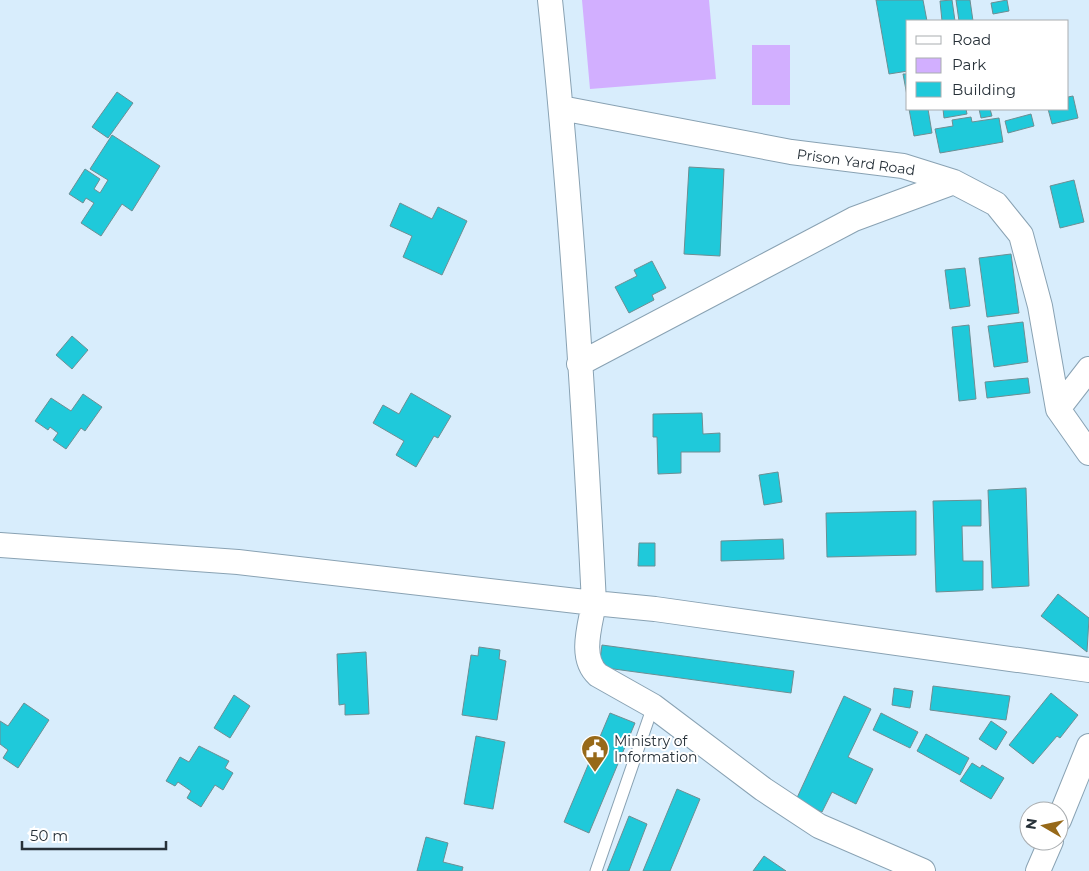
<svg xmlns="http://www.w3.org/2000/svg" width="1089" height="871" viewBox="0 0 1089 871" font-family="Montserrat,sans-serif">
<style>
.green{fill:#d2afff}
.building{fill:#1fc9da;stroke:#6d8e93}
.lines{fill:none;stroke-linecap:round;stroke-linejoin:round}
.lane-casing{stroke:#89a2b3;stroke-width:13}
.street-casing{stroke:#89a2b3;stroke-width:26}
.lane{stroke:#fff;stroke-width:11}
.street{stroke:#fff;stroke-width:24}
.labels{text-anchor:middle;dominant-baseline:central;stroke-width:4;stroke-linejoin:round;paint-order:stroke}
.street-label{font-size:14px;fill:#273139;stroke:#fff}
.poi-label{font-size:14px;fill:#273139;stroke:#fff;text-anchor:start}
</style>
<rect width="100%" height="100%" fill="#d8edfc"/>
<path class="green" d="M582 0H709L716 79 590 89Z
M752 45H790V105H752Z"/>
<path class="building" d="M876 0H923L927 21H908V71L889 74Z
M952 0 955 21H942L940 1Z
M956 0H970L973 21H959Z
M1007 0 1009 11 993 14 991 3Z
M903 74H908V101Z
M117 92 133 103 108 138 92 127Z
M1073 96 1078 118 1052 124 1048 109H1068V97Z
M909 109H928L932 133 914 136Z
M943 109H966L967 114 944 118Z
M979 109H990L992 116 981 118Z
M1031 114 1034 126 1008 133 1005 121Z
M971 117 972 122 999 118 1003 142 940 153 935 129 953 126 952 120Z
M112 135 160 166 132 211 122 204 101 236 81 223 94 203 86 198 83 203 69 194 85 169 100 179 94 189 100 193 108 180 90 169Z
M689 167 724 169 720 256 684 254Z
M1074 180 1084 222 1060 228 1050 186Z
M400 203 432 219 438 207 467 221 442 275 403 257 412 236 390 226Z
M1011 254 1019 313 987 317 979 258Z
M652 261 666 288 652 295 654 300 629 313 615 287 637 276 634 270Z
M965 268 970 306 950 309 945 270Z
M1023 322 1028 362 994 367 988 326Z
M969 325 976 399 959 401 952 327Z
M72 336 88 350 72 369 56 355Z
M1028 378 1030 393 987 398 985 382Z
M411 393 451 416 438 438 434 436 416 467 396 455 404 441 373 423 383 405 399 414Z
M83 394 102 407 85 431 81 428 66 449 53 440 58 433 50 427 48 430 35 421 51 398 71 411Z
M702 413 703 434 720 433V452H681V473L658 474 657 437H653V414Z
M778 472 782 502 764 505 759 475Z
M1026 488 1029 586 992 588 988 490Z
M981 500V526H962L963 561H983V590L936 592 933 501Z
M916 511V555L827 557 826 513Z
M783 539 784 559 721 561V541Z
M639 543H655V566H638Z
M1058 594 1089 618 1087 652 1041 616Z
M602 645 794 671 791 693 599 667Z
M479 647 500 650 499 659 506 661 497 720 462 715 471 655 478 656Z
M366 652 369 714 345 715V704L339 705 337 654Z
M933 686 1010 696 1006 720 930 710Z
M894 688 913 691 910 708 892 705Z
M1051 693 1078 715 1060 738 1057 736 1033 764 1009 745Z
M234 695 250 706 230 738 214 728Z
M844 696 871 709 848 757 873 769 856 804 832 792 822 812 796 800Z
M24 703 49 720 18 768 3 758 8 750 0 744V721L8 726Z
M610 713 635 723 589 833 564 822Z
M881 713 918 732 910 748 873 730Z
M991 721 1007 732 996 750 979 739Z
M926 734 969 758 960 775 917 751Z
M476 736 505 742 493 809 464 804Z
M199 746 229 761 225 768 233 773 223 790 215 785 201 807 187 798 191 791 178 782 175 786 166 781 180 757 189 762Z
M972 763 980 768 982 765 1004 778 991 799 960 781Z
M677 789 700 799 670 871H643Z
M629 816 647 824 629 871H607Z
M426 837 448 843 443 862 463 867 462 871H417Z
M764 856 786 871H753Z"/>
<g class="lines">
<defs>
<path id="lane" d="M596 871 653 706"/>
<path id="street" d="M550 0C571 200 584 402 594 603L655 609 1089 670
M561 108 791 152 903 166 954 182 996 204 1021 235 1040 306 1058 409 1089 453
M579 364 854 219 954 182
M1058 409 1089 369
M0 545 238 562 594 603C590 626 579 658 598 675L653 706 763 789 819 826 923 871
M1059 820 1089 746
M1038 871 1051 841"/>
</defs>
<use href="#lane" class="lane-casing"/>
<use href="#street" class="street-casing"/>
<use href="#lane" class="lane"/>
<use href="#street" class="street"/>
</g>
<defs>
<symbol id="civic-pin" viewBox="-11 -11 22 30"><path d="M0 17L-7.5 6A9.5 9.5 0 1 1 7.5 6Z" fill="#976919" stroke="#fff"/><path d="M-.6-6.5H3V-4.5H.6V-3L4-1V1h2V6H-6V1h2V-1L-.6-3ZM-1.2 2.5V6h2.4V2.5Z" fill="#fff"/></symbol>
</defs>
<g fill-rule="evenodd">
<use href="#civic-pin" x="579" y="733" width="32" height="43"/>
</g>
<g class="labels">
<g class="street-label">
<text transform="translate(856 162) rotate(8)">Prison Yard Road</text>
</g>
<g class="poi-label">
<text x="614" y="741">Ministry of<tspan x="614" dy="16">Information</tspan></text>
</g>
</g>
<rect x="906" y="20" width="162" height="90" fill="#ffffff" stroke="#a9adb0"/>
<rect x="916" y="36" width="25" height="8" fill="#ffffff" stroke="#a9adb0"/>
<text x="952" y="45" font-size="15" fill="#273139">Road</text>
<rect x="916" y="58" width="25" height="15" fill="#d2afff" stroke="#a9adb0"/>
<text x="952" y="70" font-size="15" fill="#273139">Park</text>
<rect x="916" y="82" width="25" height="15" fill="#1fc9da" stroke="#a9adb0"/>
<text x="952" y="95" font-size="15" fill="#273139">Building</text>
<g transform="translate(1044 826) rotate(279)"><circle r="24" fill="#ffffff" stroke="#a9adb0"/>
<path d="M0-4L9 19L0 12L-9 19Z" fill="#976919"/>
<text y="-8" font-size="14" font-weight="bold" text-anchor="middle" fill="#273139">N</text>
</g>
<path d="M22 841v8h144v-8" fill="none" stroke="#273139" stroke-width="2.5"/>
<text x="30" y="841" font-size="15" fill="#273139" stroke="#ffffff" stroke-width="4" paint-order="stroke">50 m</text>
</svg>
